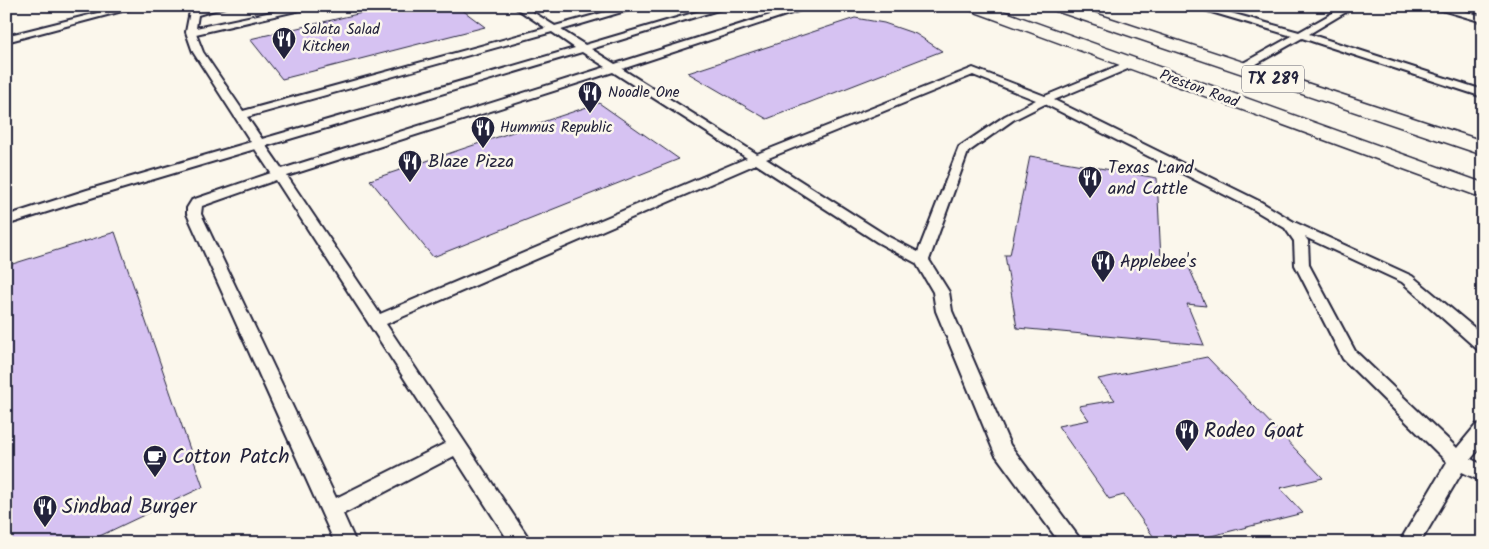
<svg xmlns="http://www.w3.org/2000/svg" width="1489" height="549" viewBox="0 0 1489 549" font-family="Kalam,sans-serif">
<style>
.building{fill:#d6c2f2;stroke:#22223b}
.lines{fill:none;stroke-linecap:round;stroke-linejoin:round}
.lane-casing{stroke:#22223b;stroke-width:4}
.primary-casing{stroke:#22223b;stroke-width:3}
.lane{fill:#fbf7ec;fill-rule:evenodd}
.primary{fill:#fbf7ec;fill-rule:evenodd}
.labels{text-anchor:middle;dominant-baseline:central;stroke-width:5;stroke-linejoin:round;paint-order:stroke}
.far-poi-label{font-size:15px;fill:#22223b;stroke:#fbf7ec;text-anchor:start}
.far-street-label{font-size:15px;fill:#22223b;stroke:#fbf7ec}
.shield{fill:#fbf7ec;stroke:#636270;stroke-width:1}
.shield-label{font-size:16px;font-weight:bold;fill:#22223b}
.poi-label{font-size:18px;fill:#22223b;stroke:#fbf7ec;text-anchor:start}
.near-poi-label{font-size:21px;fill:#22223b;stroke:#fbf7ec;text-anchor:start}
</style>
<rect width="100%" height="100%" fill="#fbf7ec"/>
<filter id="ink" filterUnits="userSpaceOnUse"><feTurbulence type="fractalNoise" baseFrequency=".02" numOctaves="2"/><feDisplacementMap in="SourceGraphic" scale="10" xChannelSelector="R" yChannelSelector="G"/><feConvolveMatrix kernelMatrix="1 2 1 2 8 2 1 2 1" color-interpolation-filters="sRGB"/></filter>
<g filter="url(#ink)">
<path class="building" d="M392 6H457L485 27 282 79 250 39Z
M855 18 884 23 916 34 942 51 767 119 688 73Z
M599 103 679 159 433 257 370 180Z
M1030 156 1157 178 1161 260 1187 263 1206 306 1187 304 1204 345 1017 328 1005 255H1010Z
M115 232 203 487 85 543H6V266Z
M1207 357 1323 478 1280 488 1303 513 1183 543H1158L1124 495 1109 499 1058 426 1089 420 1079 406 1115 400 1098 379Z"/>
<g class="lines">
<defs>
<path id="lane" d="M125 6H141L6 42V36Z
M191 6H199V9L211 6H228L198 15 196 28 300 6H318L196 34 203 52 243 111 546 28 513 6H523L555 26 627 6H642L561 30 585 45 717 6H731L591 49 615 64 799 6H813L622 69 757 154 973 68 1045 96 1127 62H1135V66L1054 100 1261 202 1294 222 1412 276 1483 335V351L1477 349 1402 282 1305 237 1308 241 1309 265 1355 351 1457 448 1476 425 1483 423V444L1471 459 1483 465V482L1462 472 1420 543H1399L1447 462 1343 359 1295 265 1294 241 1285 228 1251 208 1045 104 1013 120 968 152 929 260 949 292 952 311 1010 445 1083 543H1060L995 454 936 311 933 292 916 263 877 242 756 164 386 324 532 543H510L454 456 343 514 356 543H335L187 214V208L192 200 271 173 255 149 97 196 6 225V216L87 190 251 142 193 52 186 32ZM552 32 575 48 262 139 247 117ZM582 52 606 67 282 169 266 146ZM613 72 747 158 380 314 287 176ZM973 75 1036 100 1005 116 959 147 918 252 887 236 766 159ZM276 180 446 443 336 498 201 214 202 206Z
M1191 6H1206L1299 32 1345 6H1356L1309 34 1483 90V97L1302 38 1244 71H1236L1235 69 1236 67 1292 36Z
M1428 6H1444L1483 16V22Z"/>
<path id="primary" d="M965 6H989L1483 183V198L967 9Z
M1048 6H1073L1483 141V155L1050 9Z"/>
</defs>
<use href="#lane" class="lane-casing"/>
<use href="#primary" class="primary-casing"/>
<use href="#lane" class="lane"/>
<use href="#primary" class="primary"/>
</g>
</g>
<defs>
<symbol id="restaurant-pin" viewBox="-11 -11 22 30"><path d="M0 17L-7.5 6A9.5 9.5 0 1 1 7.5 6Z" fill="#22223b" stroke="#fbf7ec"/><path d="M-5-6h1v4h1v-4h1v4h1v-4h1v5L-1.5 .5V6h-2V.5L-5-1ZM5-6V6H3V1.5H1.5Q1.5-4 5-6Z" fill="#fff"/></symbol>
<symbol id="cafe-pin" viewBox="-11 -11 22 30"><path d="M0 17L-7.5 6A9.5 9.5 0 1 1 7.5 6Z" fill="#22223b" stroke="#fbf7ec"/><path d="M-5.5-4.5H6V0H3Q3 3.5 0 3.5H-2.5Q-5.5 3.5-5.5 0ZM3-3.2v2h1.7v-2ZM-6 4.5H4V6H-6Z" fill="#fff"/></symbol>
</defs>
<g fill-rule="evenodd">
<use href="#restaurant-pin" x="270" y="25" width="28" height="38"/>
<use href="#restaurant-pin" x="576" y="79" width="28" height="38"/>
<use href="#restaurant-pin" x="469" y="114" width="28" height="38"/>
<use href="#restaurant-pin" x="396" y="148" width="28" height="38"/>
<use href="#restaurant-pin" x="1076" y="164" width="28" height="38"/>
<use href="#restaurant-pin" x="1089" y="248" width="28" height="38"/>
<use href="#restaurant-pin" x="1173" y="417" width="28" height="38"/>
<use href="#cafe-pin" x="141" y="443" width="28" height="38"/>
<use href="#restaurant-pin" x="31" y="493" width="28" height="38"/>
</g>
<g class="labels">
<g class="far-poi-label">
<text x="302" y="30">Salata Salad<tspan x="302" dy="17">Kitchen</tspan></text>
<text x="608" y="93">Noodle One</text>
<text x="500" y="128">Hummus Republic</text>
</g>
<g class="far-street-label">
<text transform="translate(1199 89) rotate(20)">Preston Road</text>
</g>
<rect class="shield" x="1242" y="65.5" width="62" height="27" rx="4"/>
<g class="shield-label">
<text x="1273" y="79">TX 289</text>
</g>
<g class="poi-label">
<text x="428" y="162">Blaze Pizza</text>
<text x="1108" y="168">Texas Land<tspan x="1108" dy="21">and Cattle</tspan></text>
<text x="1120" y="262">Applebee's</text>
</g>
<g class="near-poi-label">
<text x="1204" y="431">Rodeo Goat</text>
<text x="172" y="457">Cotton Patch</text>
<text x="62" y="507">Sindbad Burger</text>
</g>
</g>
<rect width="1489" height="549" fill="none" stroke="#fbf7ec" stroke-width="25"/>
<rect x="12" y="12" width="1464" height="524" fill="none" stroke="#22223b" stroke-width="2" filter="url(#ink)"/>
</svg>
